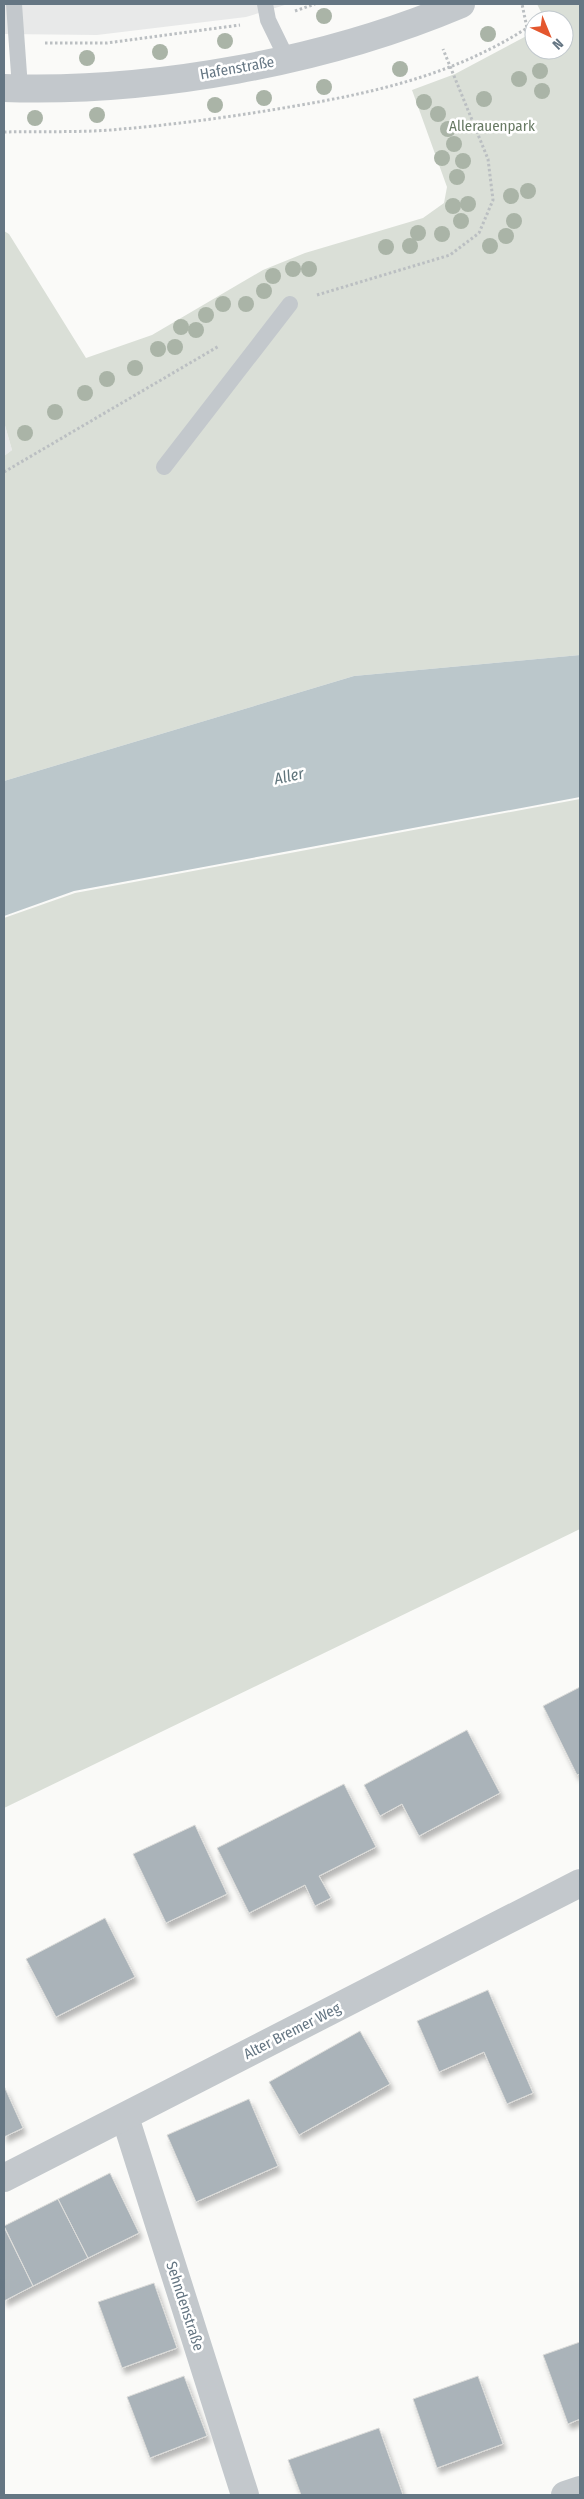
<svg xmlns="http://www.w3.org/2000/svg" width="584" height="2499" viewBox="0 0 584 2499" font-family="'Fira Sans Condensed',sans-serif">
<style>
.built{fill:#e8e9e9}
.green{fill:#dadfd7}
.water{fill:#bbc7cb}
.building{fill:#aab3b9;stroke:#dcdcda;filter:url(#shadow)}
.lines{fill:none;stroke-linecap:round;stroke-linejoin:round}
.path{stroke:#bbbfc2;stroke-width:3;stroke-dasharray:2.5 2.5;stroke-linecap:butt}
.service{stroke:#c3c8cc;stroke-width:16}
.minor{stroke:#c3c8cc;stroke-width:28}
.tertiary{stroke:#c3c8cc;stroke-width:28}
.tree{fill:#aab4a7}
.labels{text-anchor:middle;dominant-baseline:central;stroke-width:5;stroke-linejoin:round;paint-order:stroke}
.street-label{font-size:15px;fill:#657683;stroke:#fff}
.park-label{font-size:15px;fill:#687a64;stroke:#fff}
.water-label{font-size:16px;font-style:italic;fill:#60757c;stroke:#fff}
</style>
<defs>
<filter id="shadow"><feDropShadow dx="3" dy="5.5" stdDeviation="2.5" flood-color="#0004"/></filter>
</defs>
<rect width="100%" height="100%" fill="#fafaf8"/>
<path class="built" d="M4 4H288L246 17 97 35 4 34Z
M4 422 12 450 4 456Z"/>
<path class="green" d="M537 4H580V655L354 676 4 781V456L12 450 4 422V231L9 234 86 358 152 335 263 270 305 253 423 218 444 203 447 187 412 90 455 74 534 32V50H564V20H545Z
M580 799V1529L4 1808V918L75 893Z"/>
<path class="water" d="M580 655V797L74 891 4 916V781L354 676Z"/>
<path class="building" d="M580 1687V1774L577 1775 543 1706Z
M467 1730 500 1793 419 1836 402 1804 380 1816 364 1785Z
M344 1784 376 1847 319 1876 331 1898 315 1906 305 1885 249 1913 217 1848Z
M195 1825 227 1894 166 1923 133 1854Z
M105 1918 135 1977 56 2017 26 1959Z
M488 1990 533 2093 507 2104 484 2052 439 2072 417 2021Z
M360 2031 390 2084 299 2135 269 2082Z
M4 2086 23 2128 4 2137Z
M249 2099 278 2166 196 2202 167 2135Z
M110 2173 139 2233 88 2258 58 2199Z
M58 2199 88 2258 33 2286 4 2226Z
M4 2227 33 2286 4 2301Z
M154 2283 177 2348 122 2368 98 2302Z
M580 2342V2419L568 2424 543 2355Z
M184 2376 207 2436 150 2458 127 2397Z
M478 2376 503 2444 437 2468 413 2399Z
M379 2428 403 2495H301L288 2460Z"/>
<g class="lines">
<path class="path" d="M295 11 315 4
M45 43H107L240 25
M4 132C43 131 83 133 122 129 180 124 237 116 295 106 378 92 455 74 527 28L522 4
M317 295 450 255 479 233 493 200 488 159 443 49
M4 472 219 346"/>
<path class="service" d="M14 4 20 88
M265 4 268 20 287 59
M164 467 290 304"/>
<path class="minor" d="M125 2117 245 2495
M565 2495 580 2490"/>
<path class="tertiary" d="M4 88C153 93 324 62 461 4
M4 2178 580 1883"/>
</g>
<g class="tree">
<circle cx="324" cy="16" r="8"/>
<circle cx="488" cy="34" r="8"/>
<circle cx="225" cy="41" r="8"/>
<circle cx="160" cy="52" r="8"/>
<circle cx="87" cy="58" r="8"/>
<circle cx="400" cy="69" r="8"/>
<circle cx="540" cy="71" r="8"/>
<circle cx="519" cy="79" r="8"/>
<circle cx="324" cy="87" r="8"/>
<circle cx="542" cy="91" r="8"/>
<circle cx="264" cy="98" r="8"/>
<circle cx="484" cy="99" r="8"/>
<circle cx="424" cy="102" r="8"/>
<circle cx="215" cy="105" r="8"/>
<circle cx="438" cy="114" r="8"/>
<circle cx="97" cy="115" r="8"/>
<circle cx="35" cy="118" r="8"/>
<circle cx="448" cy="129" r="8"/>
<circle cx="454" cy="144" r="8"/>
<circle cx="442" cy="158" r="8"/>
<circle cx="463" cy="161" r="8"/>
<circle cx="457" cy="177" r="8"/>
<circle cx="528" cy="191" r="8"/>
<circle cx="511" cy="196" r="8"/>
<circle cx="468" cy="204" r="8"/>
<circle cx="453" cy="206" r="8"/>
<circle cx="461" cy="221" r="8"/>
<circle cx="514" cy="221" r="8"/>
<circle cx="418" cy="233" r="8"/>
<circle cx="442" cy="234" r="8"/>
<circle cx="506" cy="236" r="8"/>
<circle cx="410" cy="246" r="8"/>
<circle cx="490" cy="246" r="8"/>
<circle cx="386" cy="247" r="8"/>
<circle cx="293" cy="269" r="8"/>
<circle cx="309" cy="269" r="8"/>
<circle cx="273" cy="276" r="8"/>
<circle cx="264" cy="291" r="8"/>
<circle cx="223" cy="304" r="8"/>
<circle cx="246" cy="304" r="8"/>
<circle cx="206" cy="315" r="8"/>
<circle cx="181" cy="327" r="8"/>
<circle cx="196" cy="330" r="8"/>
<circle cx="175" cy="347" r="8"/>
<circle cx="158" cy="349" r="8"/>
<circle cx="135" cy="368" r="8"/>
<circle cx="107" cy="379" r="8"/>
<circle cx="85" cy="393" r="8"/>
<circle cx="55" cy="412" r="8"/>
<circle cx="25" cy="433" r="8"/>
</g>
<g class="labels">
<g class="street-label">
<text transform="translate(237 68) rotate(-10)">Hafenstraße</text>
<text transform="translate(292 2031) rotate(-27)">Alter Bremer Weg</text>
<text transform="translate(185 2306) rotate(72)">Sehndenstraße</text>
</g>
<g class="park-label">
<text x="492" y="126">Allerauenpark</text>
</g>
<g class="water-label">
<text transform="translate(289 776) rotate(-12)">Aller</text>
</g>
</g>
<rect width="584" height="2499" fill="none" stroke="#657683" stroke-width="10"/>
<g transform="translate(549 35) rotate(136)"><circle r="24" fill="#ffffff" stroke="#c1c8cd"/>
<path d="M0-4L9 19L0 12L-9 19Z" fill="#e4572e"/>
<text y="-8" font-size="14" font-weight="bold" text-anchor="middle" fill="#657683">N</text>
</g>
</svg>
